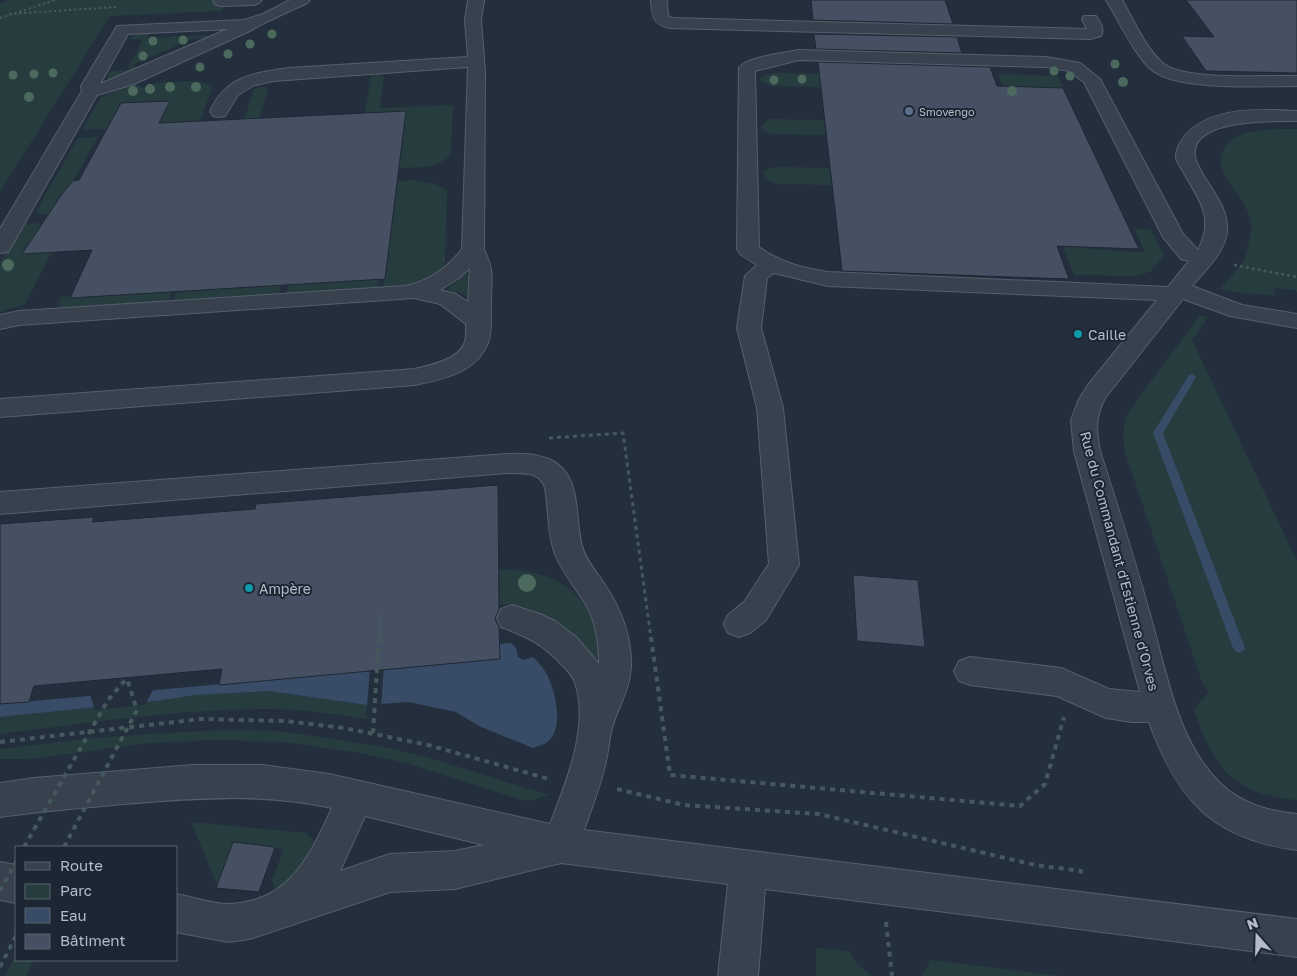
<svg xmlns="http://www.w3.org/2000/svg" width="1297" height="976" viewBox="0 0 1297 976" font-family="'Golos Text',sans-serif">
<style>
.green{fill:#263c3f}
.water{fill:#394c67}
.pier{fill:#242f3e}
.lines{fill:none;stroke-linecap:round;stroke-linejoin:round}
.stream{fill:#394c67;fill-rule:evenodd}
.building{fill:#455162;stroke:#1f2835}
.minor-casing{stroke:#565f6c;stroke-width:2}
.path-far3{stroke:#44595c;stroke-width:2;stroke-dasharray:2.5 2.5;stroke-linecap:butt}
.path-far2{stroke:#44595c;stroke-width:2.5;stroke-dasharray:3 3;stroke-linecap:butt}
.path-far1{stroke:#44595c;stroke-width:3;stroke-dasharray:4 4;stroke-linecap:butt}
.path{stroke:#44595c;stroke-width:4;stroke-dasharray:5 5;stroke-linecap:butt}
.minor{fill:#38414e;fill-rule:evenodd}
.path-bridge{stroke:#44595c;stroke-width:4;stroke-dasharray:5 5;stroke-linecap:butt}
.tree{fill:#4b6a5d}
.service-dot{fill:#5c6f8a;stroke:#1d2633;stroke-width:2}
.culture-dot{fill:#0f9aa8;stroke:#1d2633;stroke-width:2}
.labels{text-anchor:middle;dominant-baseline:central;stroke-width:4;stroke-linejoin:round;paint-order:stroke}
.far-poi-label{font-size:11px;fill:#b4bcc9;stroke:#1d2633;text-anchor:start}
.poi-label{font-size:14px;fill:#b4bcc9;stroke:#1d2633;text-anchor:start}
.street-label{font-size:14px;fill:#b4bcc9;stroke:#1d2633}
</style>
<rect width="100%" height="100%" fill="#242f3e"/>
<path class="green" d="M10 0H227L222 11 110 16 0 192V3Z
M220 29H226L228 31 207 41 197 37 132 65 141 70 113 80 107 79 110 71 127 70 143 39H128L138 33 150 32 147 38 217 35Z
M774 73 819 74 820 87 771 86 762 82 760 79 765 74Z
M376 74 384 75 380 108 453 105 451 152C442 170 416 167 399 168L406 111 365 113 371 76Z
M998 74 1058 76 1063 88 1025 87 1007 99Z
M191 81 202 82 211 85 212 89 200 121 159 123 169 101 121 103 107 129 82 130 101 97 133 83 143 88 156 83Z
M260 87H266L268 89 259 119H244L254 90Z
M771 119 824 120 826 135 771 134 763 130 761 126 765 122Z
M1275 129H1297V293L1295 290 1274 288V295L1238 293 1220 289C1226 281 1237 271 1242 263 1247 255 1250 238 1251 229 1254 199 1211 179 1223 150 1231 132 1259 131 1275 129Z
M98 137 73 181 48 214H38L37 210 40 204 78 138Z
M782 167 830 168 832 185 778 184 765 179 763 172 769 168Z
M416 180 435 184 447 190 445 263C437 285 402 286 383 288L398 181Z
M42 223 24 254 52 252 25 304 0 312V262L22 224Z
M1134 228 1151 230 1164 256 1151 271 1139 276 1074 275 1057 231H1082L1089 249 1145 252Z
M466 274 470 275 468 296 447 289Z
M378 279 377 288 286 294 288 285Z
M281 285 279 295 173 301 177 291Z
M172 292 168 302 63 308 58 306 61 297Z
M1200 315 1208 317 1192 340 1297 561V800C1232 794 1214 768 1194 709L1209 693 1203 685 1125 452 1123 433 1127 414Z
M498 569C509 570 520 570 530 572 574 580 602 614 598 658L595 659C572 628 538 604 499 604Z
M269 691 367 705 366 719C336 714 306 710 275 709 183 708 91 723 0 734V717L156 701 196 695Z
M231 730 280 731 379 746 423 756 549 795 529 801 522 800 406 763 360 753 283 742 215 740 150 743 30 759H0V749C77 739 153 732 231 730Z
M191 822 307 833 314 841 315 846 295 879 277 894 272 880 284 849 233 842 217 885Z
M816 948 850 951 856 963 872 976H816Z
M16 954V960H34L26 976H5Z
M930 960 1060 976H920L924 973Z"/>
<path class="water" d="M511 643 516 648 518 657 523 660 533 657C539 663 546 671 549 679 556 695 564 730 547 742 544 745 537 746 533 748L479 726 456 712 408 702 367 705 269 691 196 695 156 701 0 717V704L499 659V644Z"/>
<path class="pier" d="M384 667 381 707H367L370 668Z
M154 688 145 705 95 710 90 695Z"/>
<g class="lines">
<path class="stream" d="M1192 374 1196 377 1163 433 1245 648 1243 651 1239 653 1235 651 1233 648 1153 433 1189 375Z"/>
</g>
<path class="building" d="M811 0H945L953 24 813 20Z
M1186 0H1297V73L1206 71 1182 36 1214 37Z
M814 34 957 37 962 53 816 49Z
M818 62 990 67 997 86 1063 88 1139 249 1057 246 1069 279 842 271Z
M170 101 159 123 406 111 385 279 70 298 92 250 22 254 62 194 73 181 79 180 121 103Z
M498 485 499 609 495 619 499 627 500 659 219 685 222 669 34 686 29 702 0 704V524L94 517 92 522 255 509 256 504Z
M853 575 918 580 925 647 857 641Z
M233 842 275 847 259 892 216 888Z"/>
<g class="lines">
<defs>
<path id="minor" d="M213 0H262L259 3 254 5 220 6 215 4Z
M290 0H310L307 3C299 7 254 27 252 30L134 84 97 95 11 247 8 252 0 253V229L82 91 81 86 117 26 244 20 263 14ZM228 29 100 84 128 34Z
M468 0H484L481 20 485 72 484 250C495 271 491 279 491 302 490 314 493 332 488 343 476 373 443 379 415 385L0 417V399L415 369C431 365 457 360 464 344 467 338 466 330 466 324L440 304 414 298 19 325 0 329V315L19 311 405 286C430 281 447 268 462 249L468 67 273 81 252 86 238 95 225 116 219 117 213 116 210 112C225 76 254 73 289 68L468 57 465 20ZM470 268 468 302 456 294 440 290 459 278Z
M651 0H667L668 16 672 18 1087 29 1082 19 1084 16H1096C1100 22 1105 29 1101 36L1090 39 669 28C652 24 652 15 651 0Z
M1106 0H1122C1133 19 1147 51 1164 64 1187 81 1267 75 1297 76V86C1263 86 1179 91 1153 71 1136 58 1118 19 1106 0Z
M799 50 1046 57 1080 63 1100 79 1183 234 1198 250C1214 219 1201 202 1185 175 1183 170 1177 163 1176 158 1176 150 1180 142 1184 137 1209 106 1261 109 1297 111V121C1275 121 1183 118 1196 160 1205 185 1229 203 1227 232 1225 252 1204 272 1192 286L1242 305 1297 314V328L1230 316 1183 299 1106 397C1095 415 1096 431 1100 451 1117 504 1134 557 1149 611 1166 668 1176 741 1221 784 1242 804 1269 811 1297 814V850C1212 839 1177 799 1149 722H1132L1106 718 1057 696 970 685 959 681 954 671 959 661 970 657 1061 668 1109 689 1140 692 1074 451 1071 420 1079 399 1088 385 1157 300 828 286 774 273 767 278 761 328 783 408 799 565 766 620 750 633 739 637 728 633 724 624 728 615 744 602 769 564 757 408 737 328 745 276 757 265 740 254 737 249 739 68C746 57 785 53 799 50ZM799 60 1046 67 1069 71 1084 82 1163 237 1181 259 1189 261 1168 287 828 272C803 268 779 262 759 247L755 71Z
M507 454C525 453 548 454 561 467 581 486 575 522 582 546 586 561 597 572 605 585 621 608 632 638 631 667 630 689 618 707 612 728 609 738 609 750 606 761 601 785 592 807 584 830L1297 919V957L765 889 758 976H718L728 884 561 863 455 889 390 892 250 939 228 942 176 932V894C193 897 212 904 229 904 289 902 310 856 332 808 264 793 194 798 124 804 83 808 41 811 0 817V783L34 778 193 765H262L329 774 550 824C566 783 591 724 574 680 571 674 566 669 562 665 544 645 526 636 501 627L497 618 501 609 512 605 540 614 555 621 576 637 599 664C599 644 596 621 585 603 575 587 562 572 555 554 547 533 549 509 545 488 540 471 522 473 507 473L0 514V492ZM365 816 484 845 455 851 390 854 340 871Z
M0 862 16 865V903L0 900Z"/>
</defs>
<use href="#minor" class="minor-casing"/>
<path class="path-far3" d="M9 14 116 7
M0 18 55 0"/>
<path class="path-far2" d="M1234 265 1297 277"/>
<path class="path-far1" d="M549 438 623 433 651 638
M379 638 381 612"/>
<path class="path" d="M651 637 670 775 1020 806 1045 784 1064 717
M373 733 379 637
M0 742 201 719 286 721 344 728 428 745 549 779
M617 789 684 805 819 814 1035 865 1081 871V874
M886 922 892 976
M0 967 16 936"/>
<use href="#minor" class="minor"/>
<path class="path-bridge" d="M24 847 108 700 127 678
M64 847 137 710 127 679
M0 891 16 862"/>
</g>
<g class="tree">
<circle cx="272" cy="34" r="4.5"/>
<circle cx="183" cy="40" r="4.5"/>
<circle cx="153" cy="41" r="4.5"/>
<circle cx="250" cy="44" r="4.5"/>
<circle cx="228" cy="54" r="4.5"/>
<circle cx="143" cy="56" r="4.5"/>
<circle cx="1115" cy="64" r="4.5"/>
<circle cx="200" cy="67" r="4.5"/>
<circle cx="1054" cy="71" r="4.5"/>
<circle cx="53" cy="73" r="4.5"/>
<circle cx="34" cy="74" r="4.5"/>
<circle cx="13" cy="75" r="4.5"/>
<circle cx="1070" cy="76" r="4.5"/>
<circle cx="802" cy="79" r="4.5"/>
<circle cx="774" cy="80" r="4.5"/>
<circle cx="1123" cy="82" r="5"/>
<circle cx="170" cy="87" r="5"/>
<circle cx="196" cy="87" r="5"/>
<circle cx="150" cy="89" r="5"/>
<circle cx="133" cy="91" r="5"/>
<circle cx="1012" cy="91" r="5"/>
<circle cx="29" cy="97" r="5"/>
<circle cx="8" cy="265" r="6"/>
<circle cx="527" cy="583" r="9"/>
</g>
<circle class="service-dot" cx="909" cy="111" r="5"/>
<g class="culture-dot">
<circle cx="1078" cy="334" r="5"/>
<circle cx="249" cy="588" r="5"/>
</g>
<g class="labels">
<g class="far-poi-label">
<text x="919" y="111">Smovengo</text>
</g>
<g class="poi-label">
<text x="1088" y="334">Caille</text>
<text x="259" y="588">Ampère</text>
</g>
<g class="street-label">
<text transform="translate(1120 561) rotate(75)">Rue du Commandant d'Estienne d'Orves</text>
</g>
</g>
<rect x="15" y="846" width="162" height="115" fill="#1d2633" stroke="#59626f"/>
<rect x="25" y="862" width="25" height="8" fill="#38414e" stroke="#59626f"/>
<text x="60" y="871" font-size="15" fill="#b4bcc9">Route</text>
<rect x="25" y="884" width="25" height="15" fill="#263c3f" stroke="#59626f"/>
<text x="60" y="896" font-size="15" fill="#b4bcc9">Parc</text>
<rect x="25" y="908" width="25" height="15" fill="#394c67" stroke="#59626f"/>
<text x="60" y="921" font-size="15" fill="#b4bcc9">Eau</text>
<rect x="25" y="934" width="25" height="15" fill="#455162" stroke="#59626f"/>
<text x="60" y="946" font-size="15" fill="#b4bcc9">Bâtiment</text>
<g transform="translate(1257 936) rotate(340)" stroke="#1d2633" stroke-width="4" paint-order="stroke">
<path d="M0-4L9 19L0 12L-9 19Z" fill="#b4bcc9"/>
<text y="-8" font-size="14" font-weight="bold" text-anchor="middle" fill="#b4bcc9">N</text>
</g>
</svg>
